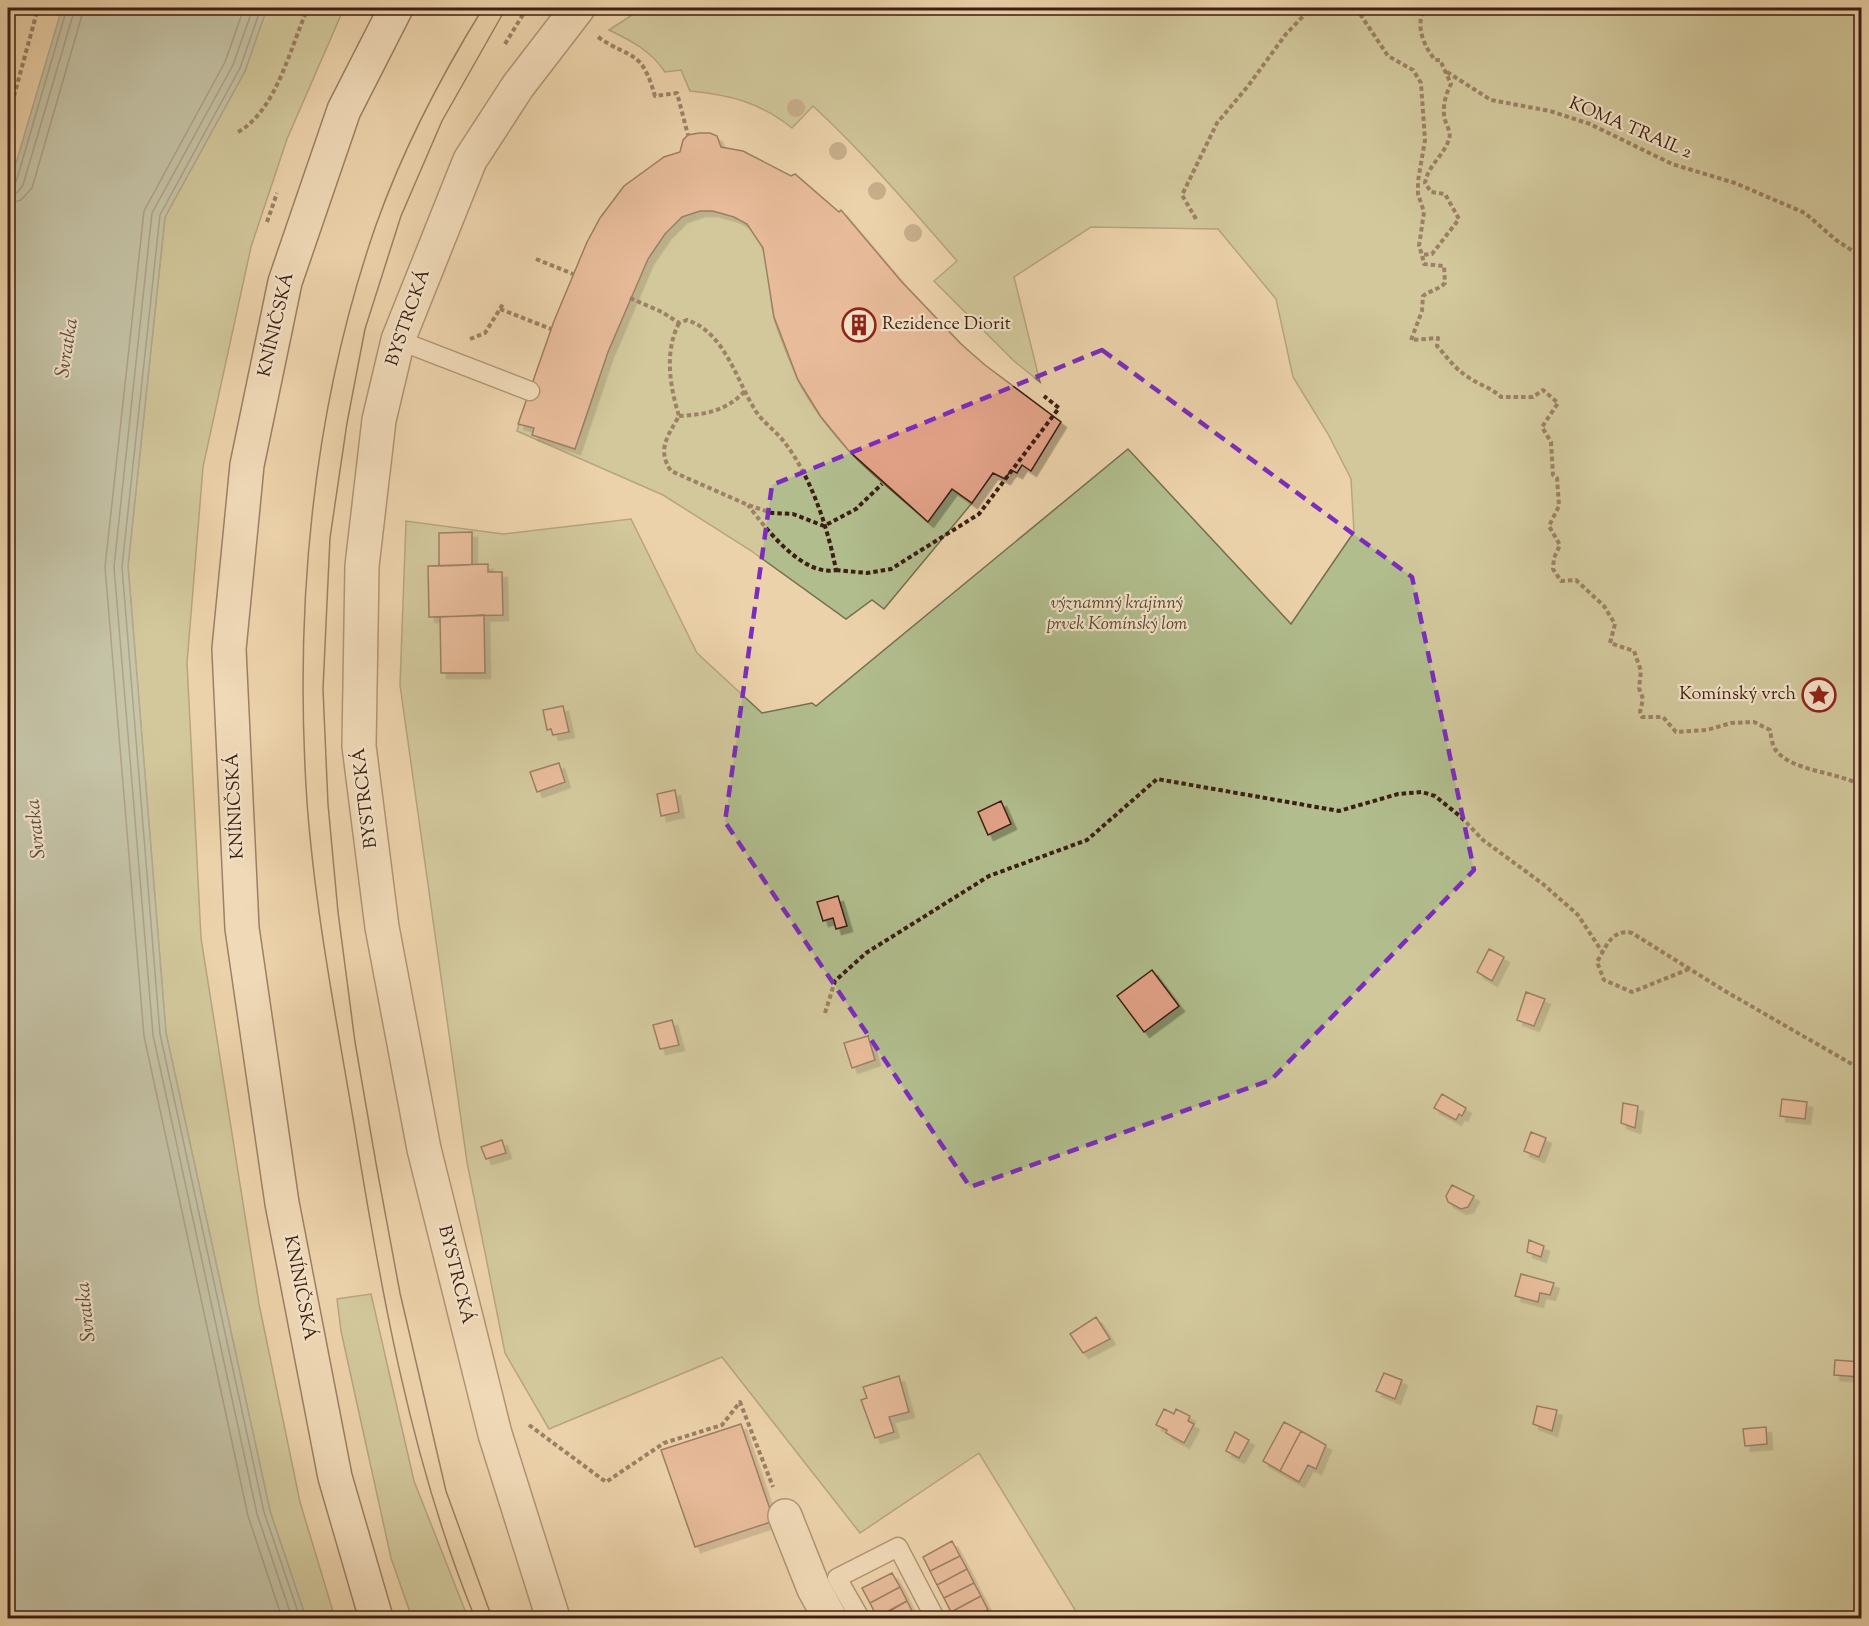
<svg xmlns="http://www.w3.org/2000/svg" width="1869" height="1626" viewBox="0 0 1869 1626" font-family="'Sorts Mill Goudy',serif">
<style>
.green{fill:#b1bd8d;stroke:#766e50;stroke-width:1.5}
.water{fill:#99b8aa;stroke:#747a6d;stroke-width:1.5}
.lines{fill:none;stroke-linecap:round;stroke-linejoin:round}
.shore{stroke:#6a6b5e;stroke-width:1.5}
.building{fill:#e2a288;stroke:#3c1e12;stroke-width:1.5;filter:url(#shadow)}
.service-casing{stroke:#684b38;stroke-width:21}
.minor-casing{stroke:#684b38;stroke-width:36}
.tertiary-casing{stroke:#684b38;stroke-width:36}
.secondary-casing{stroke:#3c1e12;stroke-width:36}
.path{stroke:#3c1e12;stroke-width:4;stroke-dasharray:4.5 3;stroke-linecap:butt}
.service{stroke:#f3e2c8;stroke-width:18}
.minor{stroke:#f3e2c8;stroke-width:33}
.tertiary{stroke:#f3e2c8;stroke-width:33}
.secondary{stroke:#f3e2c8;stroke-width:33}
.tram{stroke:#3c1e12;stroke-width:1.5}
.tree{fill:#9b8567}
.marked{fill:none;stroke:#7b2cbf;stroke-width:4.5;stroke-dasharray:12 8;stroke-linejoin:round}
.labels{text-anchor:middle;dominant-baseline:central;stroke-width:4.5;stroke-linejoin:round;paint-order:stroke}
.street-label{font-size:18px;fill:#3c1e12;stroke:#f3e2c8}
.poi-label{font-size:18px;fill:#3c1e12;stroke:#f3e2c8;text-anchor:start}
.park-label{font-size:18px;font-style:italic;fill:#594631;stroke:#f3e2c8}
.water-label{font-size:20px;font-style:italic;fill:#584c40;stroke:#f3e2c8}
</style>
<defs>
<filter id="shadow"><feDropShadow dx="5.5" dy="5.5" stdDeviation="0" flood-color="#0004"/></filter>
</defs>
<rect width="100%" height="100%" fill="#ecd2aa"/>
<filter id="stains"><feTurbulence type="fractalNoise" baseFrequency=".00333" numOctaves="4"/><feColorMatrix values="0 0 0 0 .2 0 0 0 0 .09 0 0 0 0 .02 0 0 0 .5 -.17"/></filter>
<radialGradient id="worn" r=".72"><stop offset=".6" stop-color="#630" stop-opacity="0"/><stop offset="1" stop-color="#630" stop-opacity=".3"/></radialGradient>
<path class="green" d="M267 8H344L287 139 251 247 203 467 187 663 201 938 259 1304 300 1502 335 1618H306L270 1511 166 1033 128 566 165 217 245 71Z
M643 8H1861V1618H1080L979 1453 860 1533 722 1357 549 1429 505 1353 467 1162 400 685 406 521 503 534 631 519 697 653 762 713 812 703 816 706 1128 449 1291 624 1354 532 1351 479 1328 434 1293 377 1276 299 1218 229 1091 227 1014 277 1040 382 1014 361 934 281 957 261C910 207 865 154 813 106L792 128C759 102 731 95 690 91L681 70 665 72C651 51 632 41 609 30Z
M700 211C715 211 735 213 747 224 774 249 767 287 774 318 780 338 789 359 797 378 826 438 878 480 928 521L952 489 972 503 884 609 872 600 846 619 750 550 663 495 517 431 521 417 580 435C597 386 638 242 682 217 687 214 694 213 700 211Z
M371 1294 414 1481 468 1618H412L391 1558 341 1331 337 1299Z"/>
<path class="water" d="M62 8H267L245 71 165 217 128 566 166 1033 270 1511 306 1618H8V190Z"/>
<g class="lines">
<path class="shore" d="M244 8 225 62 144 211 105 567 144 1036 248 1516 282 1618
M253 8 233 65 152 213 114 567 153 1035 257 1514 292 1618
M261 8 240 68 160 215 122 567 160 1034 264 1512 300 1618
M8 187 16 182 67 8
M8 195 17 193 23 185 75 8
M8 204 21 200 32 188 84 8"/>
</g>
<path class="building" d="M699 133H710L717 136 721 147 743 151 791 176 795 174 839 212 841 210 901 281 961 344 985 365 1061 422 1031 471 1022 465 1017 473 1011 470 1005 479 993 473 972 503 952 489 928 522 849 451 821 417 798 380 774 317 763 248 747 224 734 217 713 211H700L682 217 665 234 648 259 608 352 575 449 532 435 534 428 518 424 554 321 587 242 600 218 624 186 664 157 680 152 683 140 688 135Z
M472 532V565L439 566V533Z
M488 564V572H502L503 615 429 617 428 566Z
M484 615 485 673H441L440 617Z
M563 706 569 732 553 735 551 729 547 730 543 710Z
M559 763 565 782 537 792 530 772Z
M675 790 679 812 661 816 657 794Z
M1001 801 1011 824 988 835 978 812Z
M838 896 847 926 836 929 833 918 823 921 817 902Z
M1489 949 1504 957 1492 981 1477 972Z
M1152 970 1179 1006 1144 1032 1117 996Z
M1526 992 1545 999 1534 1026 1517 1020Z
M672 1020 679 1045 660 1049 653 1025Z
M868 1036 875 1060 852 1068 844 1043Z
M1442 1094 1466 1108 1462 1116 1459 1114 1456 1120 1434 1108Z
M1782 1099 1807 1102 1805 1119 1780 1116Z
M1623 1103 1638 1106 1635 1128 1621 1123Z
M1531 1132 1546 1138 1539 1157 1524 1151Z
M502 1140 506 1153 486 1159 481 1147Z
M1452 1185 1474 1196 1468 1207 1461 1209 1448 1202 1446 1196Z
M1529 1240 1544 1246 1541 1257 1527 1252Z
M1521 1274 1554 1283 1550 1295 1540 1293 1538 1302 1515 1296Z
M1096 1317 1110 1339 1083 1353 1070 1334Z
M1835 1360 1861 1362 1860 1377 1834 1375Z
M1384 1373 1402 1380 1395 1399 1376 1391Z
M899 1376 909 1412 889 1417 894 1432 875 1438 861 1400 867 1398 863 1387Z
M1537 1406 1557 1410 1552 1431 1533 1424Z
M1164 1409 1174 1414 1176 1409 1190 1416 1188 1421 1194 1424 1184 1443 1166 1433 1167 1430 1156 1425Z
M1284 1422 1301 1431 1280 1471 1263 1461Z
M741 1424 774 1521 695 1547 661 1450Z
M1766 1427 1767 1444 1745 1446 1743 1429Z
M1301 1431 1326 1445 1316 1469 1308 1465 1299 1482 1280 1471Z
M1235 1432 1249 1440 1239 1458 1226 1451Z
M952 1541 960 1556 930 1571 923 1557Z
M960 1556 967 1569 937 1585 930 1571Z
M967 1569 974 1583 944 1598 937 1585Z
M892 1573 900 1587 870 1603 862 1588Z
M974 1583 981 1596 951 1612 944 1598Z
M900 1587 907 1601 877 1617 870 1603Z
M981 1596 988 1610 971 1618H955L951 1612Z
M907 1601 914 1615 907 1618H878Z
M988 1610 992 1618H971Z"/>
<g class="lines">
<defs>
<path id="service" d="M398 340 530 391
M860 1618 837 1578 898 1547 935 1618"/>
<path id="minor" d="M785 1516 814 1589 830 1618"/>
<path id="tertiary" d="M553 1618 495 1434 424 1149 382 927 359 746 362 566 379 420 398 340 470 160 518 86 578 8"/>
<path id="secondary" d="M376 1618 335 1477 282 1203 242 928 229 649 247 465 285 282 344 110 396 8"/>
</defs>
<use href="#service" class="service-casing"/>
<use href="#minor" class="minor-casing"/>
<use href="#tertiary" class="tertiary-casing"/>
<use href="#secondary" class="secondary-casing"/>
<path class="path" d="M1356 8 1388 56 1413 70 1421 83 1425 140 1418 181V194L1424 212 1419 246 1422 255
M1430 8 1422 14C1417 31 1425 47 1435 60H1440L1451 84C1446 93 1443 105 1444 115 1445 125 1453 132 1448 142 1442 157 1428 166 1425 183L1431 192 1445 194 1459 219 1432 254 1422 255 1424 264 1444 266 1445 283C1438 290 1431 290 1423 296L1422 311 1411 340 1438 338 1437 346C1448 358 1454 368 1468 377 1479 385 1492 388 1501 397H1533L1543 390 1558 403 1542 427 1551 442 1553 475 1557 478 1559 506 1549 526 1560 545 1554 558 1553 569 1561 581 1576 580 1604 606 1615 624 1610 643 1634 651 1641 671 1639 688 1643 699 1640 712 1642 717H1663L1676 732 1707 730 1731 723 1754 722 1770 730C1771 736 1772 744 1775 749 1791 772 1837 771 1862 786
M598 37C633 61 641 48 655 96L677 93 688 135
M505 44 527 8
M1447 72 1491 100 1550 111 1590 124 1672 164 1735 183 1805 213 1836 240 1862 257
M8 118 38 8
M238 132C277 110 290 47 308 8
M1196 219 1182 195 1217 123 1248 86 1286 34 1311 8
M267 222 277 193
M536 259 573 274
M630 298 662 312 679 323 687 320C726 333 736 381 757 413 765 424 777 432 785 443 811 477 828 528 836 570 803 577 766 529 748 505
M500 309 551 329
M679 323C664 352 670 387 679 416 667 437 657 450 671 471L748 505 772 513 793 514 824 526 856 509 882 484
M470 339 485 333 503 304
M679 416C706 414 725 412 745 391
M836 570 867 573 891 569 979 514 1059 408 1044 396
M1689 969 1632 992 1604 980 1597 962C1606 947 1612 928 1632 933L1725 991 1862 1070
M825 1013 835 981 866 953 989 876 1087 840 1157 779 1339 811 1398 794 1422 792 1435 796 1461 817 1483 840 1543 884 1578 915 1603 953
M529 1425 606 1482 664 1443 722 1425 740 1402 773 1487"/>
<use href="#service" class="service"/>
<use href="#minor" class="minor"/>
<use href="#tertiary" class="tertiary"/>
<use href="#secondary" class="secondary"/>
<path class="tram" d="M475 1618C411 1462 381 1291 354 1124 336 1017 315 910 307 802 294 608 312 409 376 225 403 149 441 76 483 8
M492 1618 446 1491 400 1293 377 1169 355 1042 338 912 328 804 323 689 330 538 347 423 365 329 401 216 442 121 506 8"/>
</g>
<g class="tree">
<circle cx="796" cy="108" r="9"/>
<circle cx="838" cy="151" r="9"/>
<circle cx="877" cy="191" r="9"/>
<circle cx="913" cy="233" r="9"/>
</g>
<path d="M0 0H1869V1626H0ZM1102 350 1412 577 1474 870 1271 1080 970 1187 725 822 772 485Z" fill="#ecd2aa" fill-opacity=".55" fill-rule="evenodd"/>
<path class="marked" d="M1102 350 1412 577 1474 870 1271 1080 970 1187 725 822 772 485Z"/>
<defs>
<symbol id="building-ring" viewBox="-11 -11 22 22"><circle r="9.5" fill="#f3e2c8" stroke="#8f2418" stroke-width="1.5"/><path d="M-4-6H4V6H1V3H-1V6H-4ZM-2.5-4.3h1.7v1.8h-1.7ZM.8-4.3h1.7v1.8H.8ZM-2.5-1h1.7V.8h-1.7ZM.8-1h1.7V.8H.8Z" fill="#8f2418"/></symbol>
<symbol id="sight-ring" viewBox="-11 -11 22 22"><circle r="9.5" fill="#f3e2c8" stroke="#8f2418" stroke-width="1.5"/><path d="M0-6L1.8-2.2L6-1.7L2.9 1.2L3.7 5.4L0 3.3L-3.7 5.4L-2.9 1.2L-6-1.7L-1.8-2.2Z" fill="#8f2418"/></symbol>
</defs>
<g fill-rule="evenodd">
<use href="#building-ring" x="840" y="306" width="38" height="38"/>
<use href="#sight-ring" x="1800" y="676" width="38" height="38"/>
</g>
<g class="labels">
<g class="street-label">
<text transform="translate(1630 129) rotate(23)">KOMA TRAIL 2</text>
<text transform="translate(409 318) rotate(-71)">BYSTRCKÁ</text>
<text transform="translate(277 325) rotate(-77)">KNÍNIČSKÁ</text>
<text transform="translate(366 798) rotate(-97)">BYSTRCKÁ</text>
<text transform="translate(236 806) rotate(-93)">KNÍNIČSKÁ</text>
<text transform="translate(455 1275) rotate(76)">BYSTRCKÁ</text>
<text transform="translate(299 1288) rotate(79)">KNÍNIČSKÁ</text>
</g>
<g class="poi-label">
<text x="882" y="325">Rezidence Diorit</text>
<text x="1796" y="695" text-anchor="end">Komínský vrch</text>
</g>
<g class="park-label">
<text x="1117" y="604">významný krajinný<tspan x="1117" dy="21">prvek Komínský lom</tspan></text>
</g>
<g class="water-label">
<text transform="translate(68 348) rotate(-81)">Svratka</text>
<text transform="translate(37 829) rotate(-96)">Svratka</text>
<text transform="translate(87 1312) rotate(-96)">Svratka</text>
</g>
</g>
<rect width="1869" height="1626" fill="none" stroke="#ecd2aa" stroke-width="30"/>
<rect x="9" y="9" width="1851" height="1608" fill="none" stroke="#3c1e12" stroke-width="3"/>
<rect x="15" y="15" width="1839" height="1596" fill="none" stroke="#3c1e12" stroke-width="1.5"/>
<rect width="100%" height="100%" filter="url(#stains)"/>
<rect width="100%" height="100%" fill="url(#worn)"/>
</svg>
